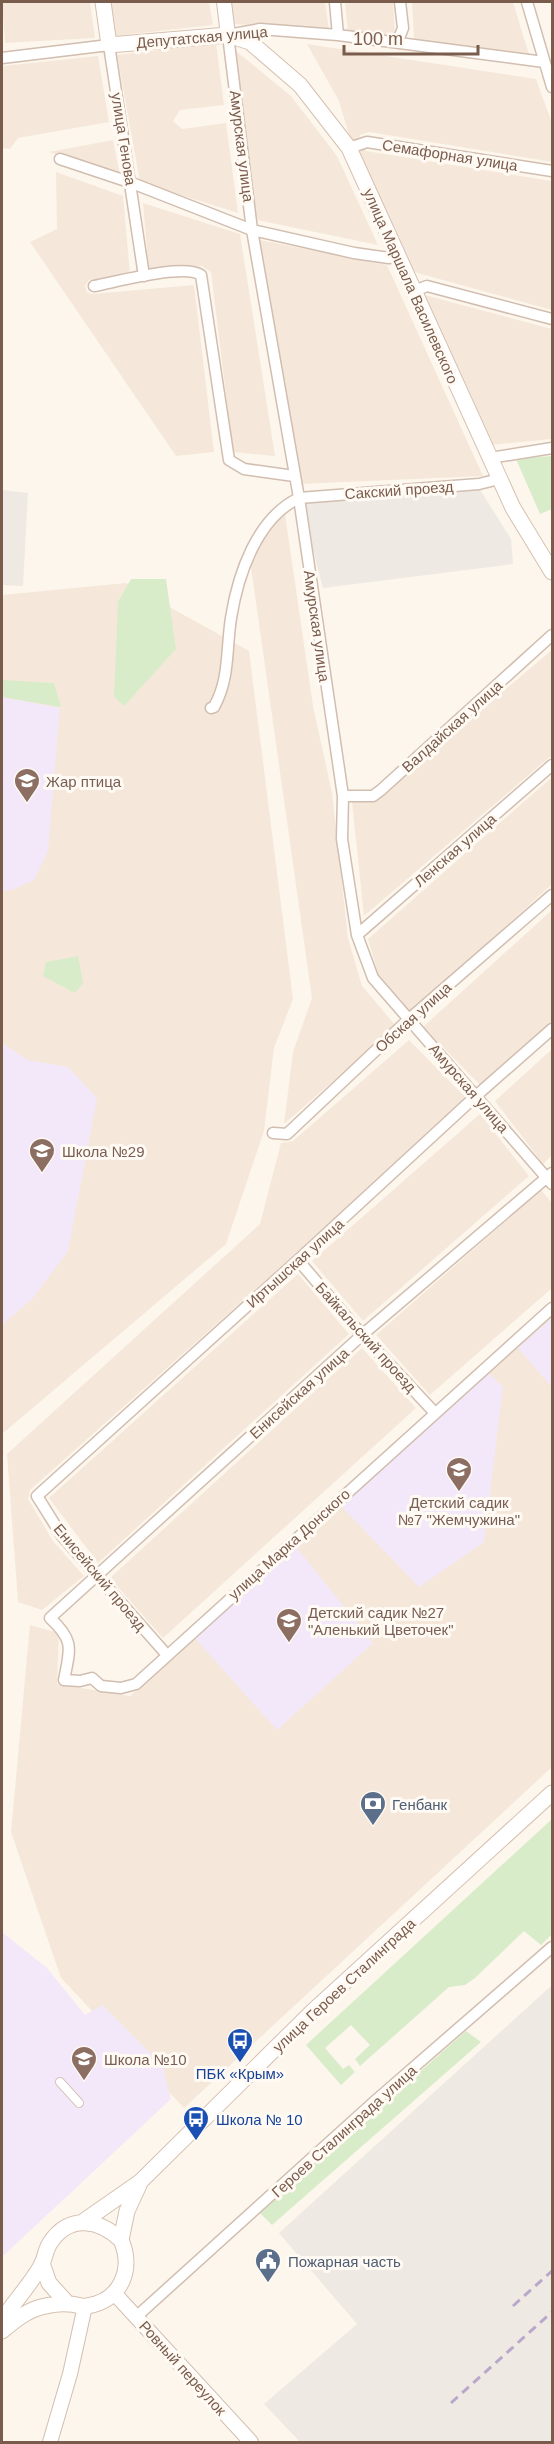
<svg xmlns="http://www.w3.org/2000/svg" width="554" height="2444" viewBox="0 0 554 2444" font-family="Arial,sans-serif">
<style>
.residential{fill:#f5e8da}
.industrial{fill:#efe9e4}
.education{fill:#f3e8fa}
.green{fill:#d8ecc9}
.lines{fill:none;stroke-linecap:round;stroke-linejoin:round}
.pedestrian-casing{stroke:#d1beb0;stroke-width:10}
.minor-casing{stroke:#d1beb0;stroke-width:13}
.tertiary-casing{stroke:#d1beb0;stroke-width:16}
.secondary-casing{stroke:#d6c0b0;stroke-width:17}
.pedestrian{stroke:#fff;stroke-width:8}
.minor{stroke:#fff;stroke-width:10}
.tertiary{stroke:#fff;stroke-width:14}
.secondary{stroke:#fff;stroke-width:15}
.rail{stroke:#b9a8c9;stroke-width:3;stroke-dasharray:9 6;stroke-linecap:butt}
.labels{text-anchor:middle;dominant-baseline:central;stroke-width:6;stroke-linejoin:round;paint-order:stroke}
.street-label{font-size:15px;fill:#7a5c4d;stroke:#fffaf3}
.education-label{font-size:15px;fill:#785e54;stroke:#fffaf3;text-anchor:start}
.service-label{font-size:15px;fill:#4e5e75;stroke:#fffaf3;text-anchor:start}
.transit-label{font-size:15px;fill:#164399;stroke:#fffaf3}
</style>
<rect width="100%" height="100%" fill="#fdf6ec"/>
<path class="residential" d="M2 2H90L95 38 5 43Z
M109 2H209L213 25 114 36Z
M229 2H325L329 30 232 24Z
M345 2H393L395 37 348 32Z
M412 2H513L530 58 414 39Z
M216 43 224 105 180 110 173 121 182 129 226 123 238 213 140 182 117 55Z
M307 44 536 79 552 123V162L369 132 360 135 358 144 366 151 552 181V310L410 271 352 145 339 101Z
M236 51 291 96 337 156 378 245 257 220Z
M98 56 109 122 18 138 10 149 2 148V66Z
M113 140 120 175 49 152Z
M56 172 123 196 130 274 89 280 85 286 87 292 92 294 194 285 214 452 176 456 30 242 57 229Z
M143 203 240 234 275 456 233 452 211 272 202 266 149 272Z
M260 240 387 265 483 476 299 484Z
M421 294 552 329V439L490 445Z
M285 514 313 706 332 793 348 938 362 986 396 1026 284 1124 293 1052 312 998 250 560 262 537Z
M126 583 249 651 293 999 274 1048 264 1131 226 1244 2 1434V595Z
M552 650V755L364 916 352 802 372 801Z
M551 778 552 884 410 1014 379 977 368 939Z
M552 910V1023L482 1087 423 1027Z
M409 1040 468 1100 30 1490 28 1499 53 1541 84 1576 42 1610 18 1602 7 1454 260 1224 281 1143 293 1141Z
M552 1049V1155L543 1164 495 1101Z
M480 1114 529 1176 363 1321 312 1261Z
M541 1190 552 1203V1288L430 1395 376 1335Z
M298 1274 349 1334 98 1563 49 1498Z
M552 1314V1767L184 2108 61 1978 11 1832 30 1625 59 1633 57 1684 130 1696Z
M362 1348 416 1408 163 1638 110 1578Z"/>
<path class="industrial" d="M479 488 511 539 513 564 323 588 303 512 305 501Z
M2 490 28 493 23 586 2 585Z
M552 1985V2442H300L264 2404 357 2324 279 2233Z"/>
<path class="education" d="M2 697 60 708 48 851 34 880 12 890 2 891Z
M2 1043 27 1060 68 1067 97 1098 68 1251 32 1299 2 1325Z
M552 1318V1387L518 1348Z
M488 1372 503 1387 484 1542 419 1587 341 1506Z
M297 1548 373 1643 277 1730 193 1636Z
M2 1932 47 1968 85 2015 102 2005 162 2065 171 2099 2 2257Z"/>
<path class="green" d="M552 456V509L540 514 516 459Z
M131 579H166L176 649 124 706 114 696 118 602Z
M2 680 54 683 61 707 2 697Z
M78 956 83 983 75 993 43 976 46 962Z
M552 1819V1934L541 1945 524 1931 475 1978 465 1985 449 1987 360 2066 355 2059 370 2045 351 2025 325 2048 343 2069 349 2065 355 2072 341 2085 306 2045Z
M466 2031 481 2042 272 2225 260 2213Z"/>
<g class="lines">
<defs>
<path id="pedestrian" d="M60 2082 79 2103"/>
<path id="minor" d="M335 2 338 35
M527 2 552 87
M398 41 403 28 400 2
M2 58 109 45 144 276
M544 62 338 35 260 29 228 35 252 230 299 498 343 796 342 839 357 935 373 978 552 1184
M349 148 367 142 552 171
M60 159 132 183 252 230 354 253 389 258 398 254
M94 286C116 282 184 263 201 275L229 460 244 469 294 476
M414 291 427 286 552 319
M490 458 552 448
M211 708 214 707C230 678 226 650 231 618 238 574 257 518 299 498L479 484 499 479
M343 796H373L381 790 552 635
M357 935 552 765
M273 1133 287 1134 408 1020 552 895
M552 1173 362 1335 50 1618C75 1641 70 1649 64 1680L80 1681 92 1678 101 1686 121 1688 136 1684 552 1308
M298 1260 362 1335 435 1413
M167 1655 62 1536 37 1496 298 1260 477 1095 552 1029
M136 2317 375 2101 552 1947"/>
<path id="tertiary" d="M224 2 228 35
M115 2294 251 2442
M50 2442 70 2374 85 2306"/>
<path id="secondary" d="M103 2 109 45 228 35 250 42 300 85 349 148 513 508 552 572
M84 2221 140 2182 313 2011 552 1793
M121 2240 127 2211 139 2185
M42 2263 49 2283 68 2304
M2 2320C14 2302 31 2284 42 2264 45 2257 46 2249 50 2243 69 2214 99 2219 121 2240 134 2269 121 2301 87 2306 81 2307 75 2304 69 2304 61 2303 49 2305 41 2307 26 2311 14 2321 2 2331"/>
</defs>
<use href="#pedestrian" class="pedestrian-casing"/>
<use href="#minor" class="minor-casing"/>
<use href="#tertiary" class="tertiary-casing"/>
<use href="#secondary" class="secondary-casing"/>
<use href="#pedestrian" class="pedestrian"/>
<use href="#minor" class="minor"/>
<use href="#tertiary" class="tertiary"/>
<use href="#secondary" class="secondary"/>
<path class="rail" d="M513 2306 552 2271
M451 2403 552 2312"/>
</g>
<defs>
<symbol id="school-pin" viewBox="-11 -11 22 30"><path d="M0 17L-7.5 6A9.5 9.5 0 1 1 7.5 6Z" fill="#8d6e63" stroke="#fffaf3"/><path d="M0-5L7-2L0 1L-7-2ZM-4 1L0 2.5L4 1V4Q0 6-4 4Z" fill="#fff"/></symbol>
<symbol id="bank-pin" viewBox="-11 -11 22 30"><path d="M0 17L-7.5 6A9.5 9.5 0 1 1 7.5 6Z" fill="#5c6f8a" stroke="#fffaf3"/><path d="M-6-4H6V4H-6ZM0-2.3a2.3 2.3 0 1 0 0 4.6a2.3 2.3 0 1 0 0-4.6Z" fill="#fff"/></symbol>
<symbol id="bus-pin" viewBox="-11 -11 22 30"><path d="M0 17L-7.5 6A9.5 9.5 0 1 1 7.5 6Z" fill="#1a4fb4" stroke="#fffaf3"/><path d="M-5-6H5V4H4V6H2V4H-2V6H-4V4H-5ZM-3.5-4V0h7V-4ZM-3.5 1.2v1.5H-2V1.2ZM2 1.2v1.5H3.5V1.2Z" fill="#fff"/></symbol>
<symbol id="civic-pin" viewBox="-11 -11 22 30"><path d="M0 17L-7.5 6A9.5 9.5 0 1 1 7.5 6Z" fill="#5c6f8a" stroke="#fffaf3"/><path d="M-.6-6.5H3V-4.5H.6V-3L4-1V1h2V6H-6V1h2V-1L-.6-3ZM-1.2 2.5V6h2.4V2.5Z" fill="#fff"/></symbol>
</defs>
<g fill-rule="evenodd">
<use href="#school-pin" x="12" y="766" width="30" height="40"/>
<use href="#school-pin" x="27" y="1136" width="30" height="40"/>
<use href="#school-pin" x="444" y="1455" width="30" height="40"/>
<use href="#school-pin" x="274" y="1606" width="30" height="40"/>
<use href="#bank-pin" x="358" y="1789" width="30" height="40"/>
<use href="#bus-pin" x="225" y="2026" width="30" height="40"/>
<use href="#school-pin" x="69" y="2044" width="30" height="40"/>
<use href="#bus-pin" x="181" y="2104" width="30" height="40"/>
<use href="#civic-pin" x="253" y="2246" width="30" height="40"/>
</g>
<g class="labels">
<g class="street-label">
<text transform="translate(202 37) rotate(-5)">Депутатская улица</text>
<text transform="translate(124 139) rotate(81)">улица Генова</text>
<text transform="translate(242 146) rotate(83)">Амурская улица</text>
<text transform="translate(450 155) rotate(9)">Семафорная улица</text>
<text transform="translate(411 286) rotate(66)">улица Маршала Василевского</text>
<text transform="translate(399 490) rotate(-4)">Сакский проезд</text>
<text transform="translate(317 626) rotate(82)">Амурская улица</text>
<text transform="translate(452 726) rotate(-42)">Валдайская улица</text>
<text transform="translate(455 850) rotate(-41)">Ленская улица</text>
<text transform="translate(413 1017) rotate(-42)">Обская улица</text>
<text transform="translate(469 1088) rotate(49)">Амурская улица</text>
<text transform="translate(295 1263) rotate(-42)">Иртышская улица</text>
<text transform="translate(366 1337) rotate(48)">Байкальский проезд</text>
<text transform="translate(299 1393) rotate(-42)">Енисейская улица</text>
<text transform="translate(289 1544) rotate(-42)">улица Марка Донского</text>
<text transform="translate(100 1577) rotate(50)">Енисейский проезд</text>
<text transform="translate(344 1985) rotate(-43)">улица Героев Сталинграда</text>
<text transform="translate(344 2131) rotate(-42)">Героев Сталинграда улица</text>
<text transform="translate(183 2368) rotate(48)">Ровный переулок</text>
</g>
<g class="education-label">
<text x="46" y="781">Жар птица</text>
<text x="62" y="1151">Школа №29</text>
<text x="459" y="1502" text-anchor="middle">Детский садик<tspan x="459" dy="17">№7 "Жемчужина"</tspan></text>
<text x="308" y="1612">Детский садик №27<tspan x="308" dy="17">"Аленький Цветочек"</tspan></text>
<text x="104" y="2059">Школа №10</text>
</g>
<g class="service-label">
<text x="392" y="1804">Генбанк</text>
<text x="288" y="2261">Пожарная часть</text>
</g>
<g class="transit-label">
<text x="240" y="2073">ПБК «Крым»</text>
<text x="216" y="2119" text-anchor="start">Школа № 10</text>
</g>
</g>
<rect width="554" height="2444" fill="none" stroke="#7a5c4d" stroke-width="6"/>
<path d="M344 45v9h134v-9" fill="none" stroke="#7a5c4d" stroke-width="3"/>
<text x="353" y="45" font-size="18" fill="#7a5c4d" stroke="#fffaf3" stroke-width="4.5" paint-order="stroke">100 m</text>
</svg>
